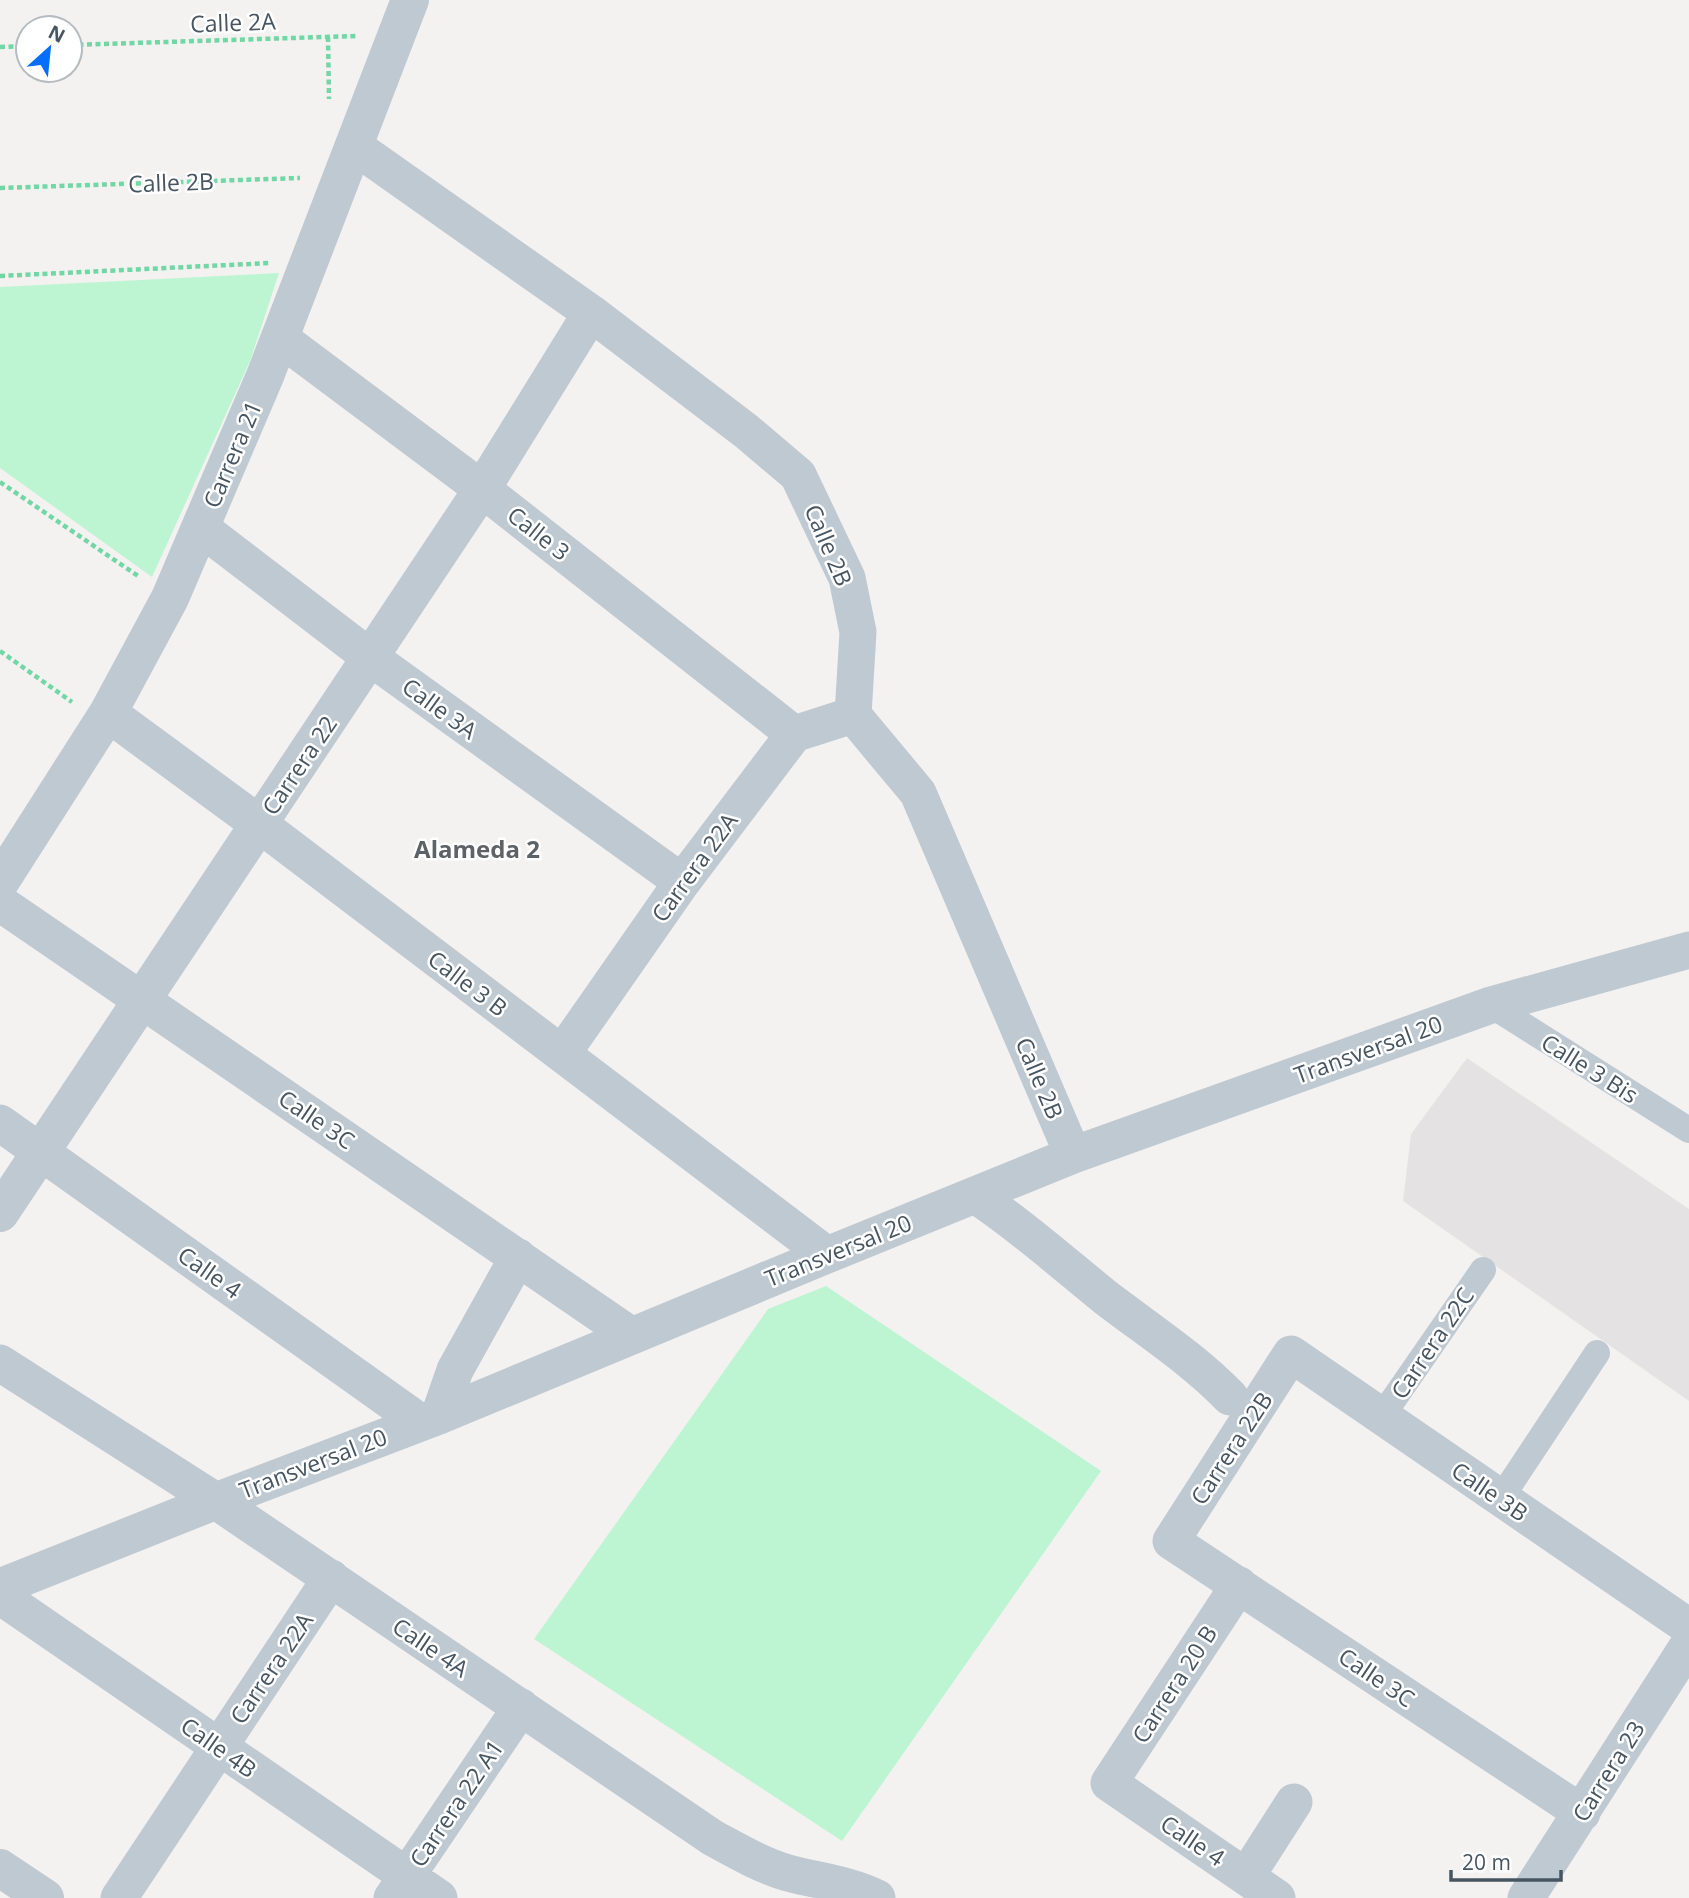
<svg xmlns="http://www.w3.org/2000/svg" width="1689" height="1898" viewBox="0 0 1689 1898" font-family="'Open Sans',sans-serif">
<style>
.education{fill:#e5e2e3}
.green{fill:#bdf5d3}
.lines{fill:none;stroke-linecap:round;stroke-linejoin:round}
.path{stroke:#70d7a5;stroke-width:4.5;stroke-dasharray:5 3.5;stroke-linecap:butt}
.pedestrian{stroke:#bec9d2;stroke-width:26}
.minor{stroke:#bec9d2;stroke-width:37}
.tertiary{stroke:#bec9d2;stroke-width:38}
.labels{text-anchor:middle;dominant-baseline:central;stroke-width:5;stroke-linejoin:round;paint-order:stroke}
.street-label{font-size:23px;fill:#475561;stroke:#fff}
.neighbourhood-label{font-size:24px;font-weight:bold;fill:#5d6267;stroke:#fff}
</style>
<rect width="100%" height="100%" fill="#f4f1f1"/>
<path class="education" d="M1467 1058 1689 1209V1401L1403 1201 1411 1134Z"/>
<path class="green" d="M279 273 250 361 152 577 0 468V287Z
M826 1286 1101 1471 842 1841 534 1639 768 1309Z"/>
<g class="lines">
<path class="path" d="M328 37 329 99
M70 45 356 36
M0 47 28 46
M0 188 300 178
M0 276 270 263
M0 482 138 576
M0 651 72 702"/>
<path class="pedestrian" d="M1491 1005 1689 1130
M1382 1416 1483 1270
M1501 1498 1597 1353"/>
<path class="minor" d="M354 146 591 313 746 431 798 475 847 578 858 632 853 715 918 793 1073 1155
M591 313 482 489 259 824 827 1255
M280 338 482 489 794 734
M201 528 371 658 682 882
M0 903 632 1336
M562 1054 682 882 794 734 853 715
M0 1123 420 1422
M975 1195C1021 1226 1062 1262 1105 1297 1148 1330 1192 1358 1230 1397
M0 1363 216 1501 713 1838C737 1851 761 1865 788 1873 817 1881 850 1884 877 1898
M439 1416 455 1370 518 1257
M1239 1585 1109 1783 1277 1898
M0 1587 216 1501 439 1416 827 1255 1073 1155 1491 1005 1689 950
M0 1596 439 1898
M1582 1813 1171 1541 1291 1354 1689 1627
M1246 1877 1294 1802
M119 1898 331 1578
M392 1898 521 1707
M1526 1898 1689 1644"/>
<path class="tertiary" d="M0 882 108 713 170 598 265 376 410 0
M0 1213 259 824 108 713
M0 1868 45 1898"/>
</g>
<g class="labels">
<g class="street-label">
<text transform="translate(233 22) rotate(-2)">Calle 2A</text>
<text transform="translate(171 182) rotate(-2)">Calle 2B</text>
<text transform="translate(232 454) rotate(-67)">Carrera 21</text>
<text transform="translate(539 533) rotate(38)">Calle 3</text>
<text transform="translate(829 545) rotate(67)">Calle 2B</text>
<text transform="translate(440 708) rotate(36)">Calle 3A</text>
<text transform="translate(299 765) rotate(-56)">Carrera 22</text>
<text transform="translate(694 867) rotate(-54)">Carrera 22A</text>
<text transform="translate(468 983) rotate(37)">Calle 3 B</text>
<text transform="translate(1368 1049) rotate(-20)">Transversal 20</text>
<text transform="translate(1590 1068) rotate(32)">Calle 3 Bis</text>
<text transform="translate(1040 1078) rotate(67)">Calle 2B</text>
<text transform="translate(317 1119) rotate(34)">Calle 3C</text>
<text transform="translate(838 1250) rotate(-22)">Transversal 20</text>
<text transform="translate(210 1272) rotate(35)">Calle 4</text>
<text transform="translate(1432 1343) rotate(-56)">Carrera 22C</text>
<text transform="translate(1231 1448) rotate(-57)">Carrera 22B</text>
<text transform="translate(313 1463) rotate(-21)">Transversal 20</text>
<text transform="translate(1490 1491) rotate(34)">Calle 3B</text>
<text transform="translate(431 1647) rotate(34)">Calle 4A</text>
<text transform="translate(271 1668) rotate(-56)">Carrera 22A</text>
<text transform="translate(1377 1677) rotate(34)">Calle 3C</text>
<text transform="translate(1174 1684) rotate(-57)">Carrera 20 B</text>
<text transform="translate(219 1747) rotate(35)">Calle 4B</text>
<text transform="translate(1608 1771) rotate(-58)">Carrera 23</text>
<text transform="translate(456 1803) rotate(-56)">Carrera 22 A1</text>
<text transform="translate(1193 1840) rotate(34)">Calle 4</text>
</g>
<g class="neighbourhood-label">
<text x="477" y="848">Alameda 2</text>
</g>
</g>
<g transform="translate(49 49) rotate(27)"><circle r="33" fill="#ffffff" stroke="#b5bbc0" stroke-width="2"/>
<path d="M0-5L12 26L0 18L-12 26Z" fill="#056efa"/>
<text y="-10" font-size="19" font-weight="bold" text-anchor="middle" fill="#475561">N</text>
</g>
<path d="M1451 1870v10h110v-10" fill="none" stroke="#475561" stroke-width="3.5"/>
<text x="1462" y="1870" font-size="21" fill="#475561" stroke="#ffffff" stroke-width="5" paint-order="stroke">20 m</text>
</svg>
